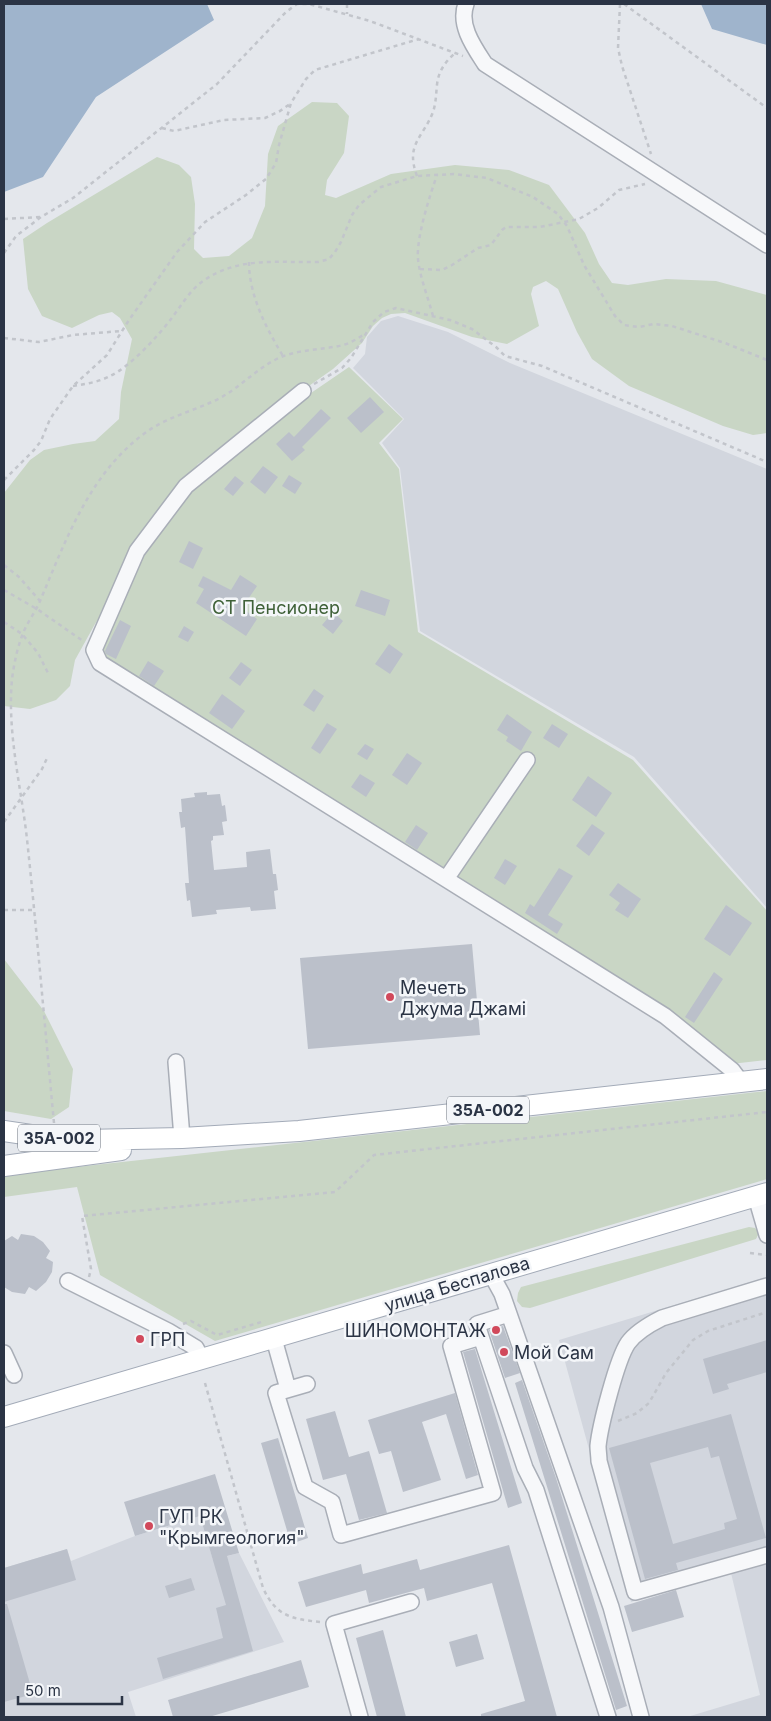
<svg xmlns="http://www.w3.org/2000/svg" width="771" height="1721" viewBox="0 0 771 1721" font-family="Inter,sans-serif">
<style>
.built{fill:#d2d6de}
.green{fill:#c9d6c5}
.water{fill:#9fb4cc}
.building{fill:#bbc0ca;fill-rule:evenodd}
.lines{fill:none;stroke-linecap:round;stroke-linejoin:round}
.minor-casing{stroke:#a9aeb7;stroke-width:18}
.major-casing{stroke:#a3abb8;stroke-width:22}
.path{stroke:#c2c5cb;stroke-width:2.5;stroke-dasharray:4 4;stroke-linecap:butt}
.minor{stroke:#f7f8fa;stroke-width:15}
.major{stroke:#fff;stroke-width:20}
.poi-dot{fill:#d1495b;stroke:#f4f6f9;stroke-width:2}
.labels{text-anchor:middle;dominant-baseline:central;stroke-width:5;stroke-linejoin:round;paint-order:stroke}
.shield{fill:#f4f6f9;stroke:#676e7b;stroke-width:1}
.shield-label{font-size:16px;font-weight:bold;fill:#2b3445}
.park-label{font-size:18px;fill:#3f6138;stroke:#f4f6f9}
.poi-label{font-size:18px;fill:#2b3445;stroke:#f4f6f9;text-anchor:start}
.street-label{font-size:18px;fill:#2b3445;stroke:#f4f6f9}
</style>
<rect width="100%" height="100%" fill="#e4e7ec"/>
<path class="built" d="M398 316 448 332 510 363 767 469V908L634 757 420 631 400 468 382 443 404 419 353 368 365 354 367 337 381 321Z
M767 1277V1717H687L760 1695 731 1573 631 1602 559 1340Z
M200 1516 213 1560 239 1553 284 1642 128 1692 136 1717H4V1568L67 1549 71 1561 135 1536Z"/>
<path class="green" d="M312 102 337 103 349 116 344 153 327 180 325 195 336 198 391 174 455 165 509 170 549 185 585 233 599 264 612 283 628 285 666 279 716 281 767 295V433L753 435 723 426 629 386 592 359 577 332 558 289 546 281 533 287 531 294 539 326 507 344 472 337 405 313 391 314 382 318 373 326 362 343 333 369 198 464 95 624 75 660 70 686 56 700 30 709 4 706V493L30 460 44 450 73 444 95 441 119 419 121 392 132 339 120 318 112 312 99 315 72 328 42 316 28 289 23 239 47 223 157 157 179 165 191 177 195 204 194 249 203 258 229 256 252 238 265 206 268 154 278 126Z
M349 367 403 419 379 443 399 469 418 632 633 760 767 911V1060L731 1064 106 663 101 653 140 559 187 493 292 406Z
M4 959 44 1011 73 1069 69 1107 51 1119 4 1111Z
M767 1091V1179L215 1341 100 1275 77 1187 4 1197V1175Z
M749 1227 755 1228 759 1233 756 1239 530 1308 522 1307 517 1301 518 1293 521 1287Z"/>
<path class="water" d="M4 4H207L214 20 96 97 43 177 4 192Z
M701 4H767V45L712 29Z"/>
<path class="building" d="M370 397 384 412 361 433 347 418Z
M321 409 331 418 302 447 305 450 292 461 276 444 289 432 294 437Z
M263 466 278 477 265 494 250 482Z
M289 475 302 483 295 494 282 486Z
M235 476 244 483 233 496 224 489Z
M189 541 203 548 193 569 179 562Z
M240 575 257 586 242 608 257 619 246 636 196 603 204 589 198 586 203 576 231 590Z
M361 590 390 600 385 616 355 606Z
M333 612 343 621 333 634 322 625Z
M120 620 131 626 116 659 106 654 105 651Z
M184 626 194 632 188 642 178 637Z
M389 644 403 654 390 674 375 664Z
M148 661 164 671 154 686 139 676Z
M241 662 252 670 240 686 229 678Z
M314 689 324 696 314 712 303 705Z
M222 694 245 711 232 729 209 713Z
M507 714 532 732 521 751 506 741 508 737 497 730Z
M327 723 337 729 320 754 311 748Z
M552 724 568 734 559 748 543 738Z
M365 744 374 749 367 760 357 754Z
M407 753 422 763 407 785 392 775Z
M360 774 375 783 366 797 351 787Z
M588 776 612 793 596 817 572 800Z
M207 792V795L220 794 222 806 225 805 227 821 222 822 224 835 213 836V840L211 841 214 870 247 867 246 852 270 849 273 874H276L278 890 274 891 276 909 251 911 250 907 216 910 217 914 192 917 190 900 187 901 185 883H189L185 827 181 828 179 812H182L181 799 195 797 194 793Z
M592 824 605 833 589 856 576 846Z
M416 825 428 833 417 850 405 842Z
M505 859 517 866 505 885 494 878Z
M559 868 573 876 548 915 563 924 557 934 525 913 530 904 534 907Z
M618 883 641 899 628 918 615 910 620 903 609 895Z
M726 905 752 923 730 956 704 939Z
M472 944 480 1035 308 1049 300 958Z
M714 972 723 979 694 1023 685 1017Z
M21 1234 34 1236 43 1242 50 1251 46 1258 53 1262 52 1272 46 1282 36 1291 29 1287 25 1294 12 1292 4 1287V1241L12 1236 18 1240Z
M503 1326 520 1373 505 1378 489 1330Z
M767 1340V1372L727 1384 729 1389 713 1394 703 1359Z
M475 1349 522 1503 508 1508 463 1352Z
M522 1380 556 1478 627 1706 616 1710 515 1383Z
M455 1393 478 1475 466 1479 446 1414 422 1422 441 1480 403 1492 391 1451 379 1454 368 1420Z
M335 1411 349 1457 369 1451 387 1513 359 1520 346 1474 323 1480 306 1419Z
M731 1414 766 1538 676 1563 678 1570 645 1579 609 1448ZM708 1447 711 1458 719 1456 737 1519 724 1523 725 1529 673 1544 650 1463Z
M278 1438 308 1538 291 1544 261 1443Z
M215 1474 239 1553 227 1556 253 1651 163 1679 157 1658 223 1638 216 1608 226 1605 200 1516 135 1536 124 1502Z
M509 1545 557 1717H481V1714L525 1701 492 1583 427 1601 424 1588 369 1603 366 1590 306 1607 298 1582 361 1564 363 1574 417 1559 420 1570Z
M67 1549 76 1580 4 1602V1568Z
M191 1578 195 1590 169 1598 165 1586Z
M676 1590 684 1617 632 1632 624 1606Z
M4 1604H7L33 1694 4 1702Z
M383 1630 406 1717H377L356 1638Z
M477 1634 484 1659 456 1667 449 1642Z
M301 1660 309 1687 209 1717H173L168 1700Z"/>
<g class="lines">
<defs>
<path id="minor" d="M466 4C458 25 474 47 485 64L767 245
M303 391 186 486 137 551 94 650 100 663 665 1016 732 1070 741 1082
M446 879 527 760
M176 1062 182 1138
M756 1197 767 1235
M491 1274 502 1294 509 1314 611 1607 641 1717
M68 1281 168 1331 196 1348 202 1359
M767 1286 662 1318C650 1324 636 1332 628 1343 617 1359 600 1426 598 1446 598 1451 599 1456 599 1461L635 1592 767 1555
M481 1337 525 1468 536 1490 608 1717
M274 1339 288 1389
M4 1353 14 1375
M307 1384 276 1393 305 1487 332 1502 341 1535 493 1493 451 1346 481 1337 477 1324 509 1314
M360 1717 334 1624 411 1602"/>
<path id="major" d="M4 1131 51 1138 83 1140 182 1138 299 1131 767 1079
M4 1166 121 1150
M4 1417 767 1193"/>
</defs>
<use href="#minor" class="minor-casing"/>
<use href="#major" class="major-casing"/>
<path class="path" d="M347 4V14
M620 4 618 48 622 66 651 154
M624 4 767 108
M162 128 174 131 224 120 265 118 280 111 290 104
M417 176C405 144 423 138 433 112 436 103 436 94 437 85 438 72 445 62 455 53
M4 219 40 217
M4 253 16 236 41 217 73 198 217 84 286 12 297 4H309L370 21 463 56
M249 262C249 295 266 328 283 356
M420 269 442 270 452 265 478 248 491 245 502 230 506 227H540L579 219 598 208 619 190 645 184
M433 316C428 297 420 278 418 259 416 238 430 195 437 175
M4 338 39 342 73 335 121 331
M314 384 342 368 351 358 373 322 384 312 396 308 450 320 472 329 496 347 505 356 542 366 767 462
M73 386C86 384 99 382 110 376 130 367 158 336 171 319 181 306 190 290 203 281 239 256 278 263 318 262L329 259 335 252 341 242 352 215 359 205 381 187 417 176 454 174 487 178 533 197 558 214 567 226 584 265 615 316 624 325 639 327 654 324 672 326 725 343 767 360
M4 480 34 450 41 441 50 419 73 386 107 355 129 320 177 252 205 222 246 195 266 179 276 163 279 145 291 103 306 79 315 70 419 39
M4 565 19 577 40 601
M4 590 37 609 83 641
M4 622 22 634 38 653 49 675
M4 822 42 769 48 756
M4 910H34
M54 1123C45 1028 37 934 27 839 21 786 7 733 12 679 14 664 17 649 22 636 26 624 35 613 40 601 66 540 89 474 145 433 168 416 195 411 220 398 242 386 258 367 281 357 301 349 323 350 343 345 351 343 358 338 365 334
M750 1253 767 1255
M89 1277 91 1269 82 1216 335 1192 374 1155 767 1112
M183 1324 191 1321 217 1335 265 1321
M205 1383 263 1588C276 1616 291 1619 320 1622
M618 1421 637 1413 649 1403 666 1373 693 1340 708 1331 767 1312"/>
<use href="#minor" class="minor"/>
<use href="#major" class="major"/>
</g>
<g class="poi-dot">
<circle cx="390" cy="997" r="5"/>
<circle cx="496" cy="1330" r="5"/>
<circle cx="140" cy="1339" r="5"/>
<circle cx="504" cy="1352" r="5"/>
<circle cx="149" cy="1526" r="5"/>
</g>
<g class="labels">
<g class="shield">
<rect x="447" y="1096.5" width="82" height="27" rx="4"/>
<rect x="18" y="1124.5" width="82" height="27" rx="4"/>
</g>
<g class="shield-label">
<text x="488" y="1110">35А-002</text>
<text x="59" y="1138">35А-002</text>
</g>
<g class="park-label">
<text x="276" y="607">СТ Пенсионер</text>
</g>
<g class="poi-label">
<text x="400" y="987">Мечеть<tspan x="400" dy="21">Джума Джамі</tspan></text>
<text x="486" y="1330" text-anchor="end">ШИНОМОНТАЖ</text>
<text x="150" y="1339">ГРП</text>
<text x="514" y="1352">Мой Сам</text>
<text x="159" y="1516">ГУП РК<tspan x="159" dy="21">"Крымгеология"</tspan></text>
</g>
<g class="street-label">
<text transform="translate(457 1284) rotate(-17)">улица Беспалова</text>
</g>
</g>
<rect width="771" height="1721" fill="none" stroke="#2b3445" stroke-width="10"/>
<path d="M18 1696v8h104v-8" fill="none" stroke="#2b3445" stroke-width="2.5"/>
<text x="25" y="1696" font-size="15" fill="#2b3445" stroke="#f4f6f9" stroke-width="4" paint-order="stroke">50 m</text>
</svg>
